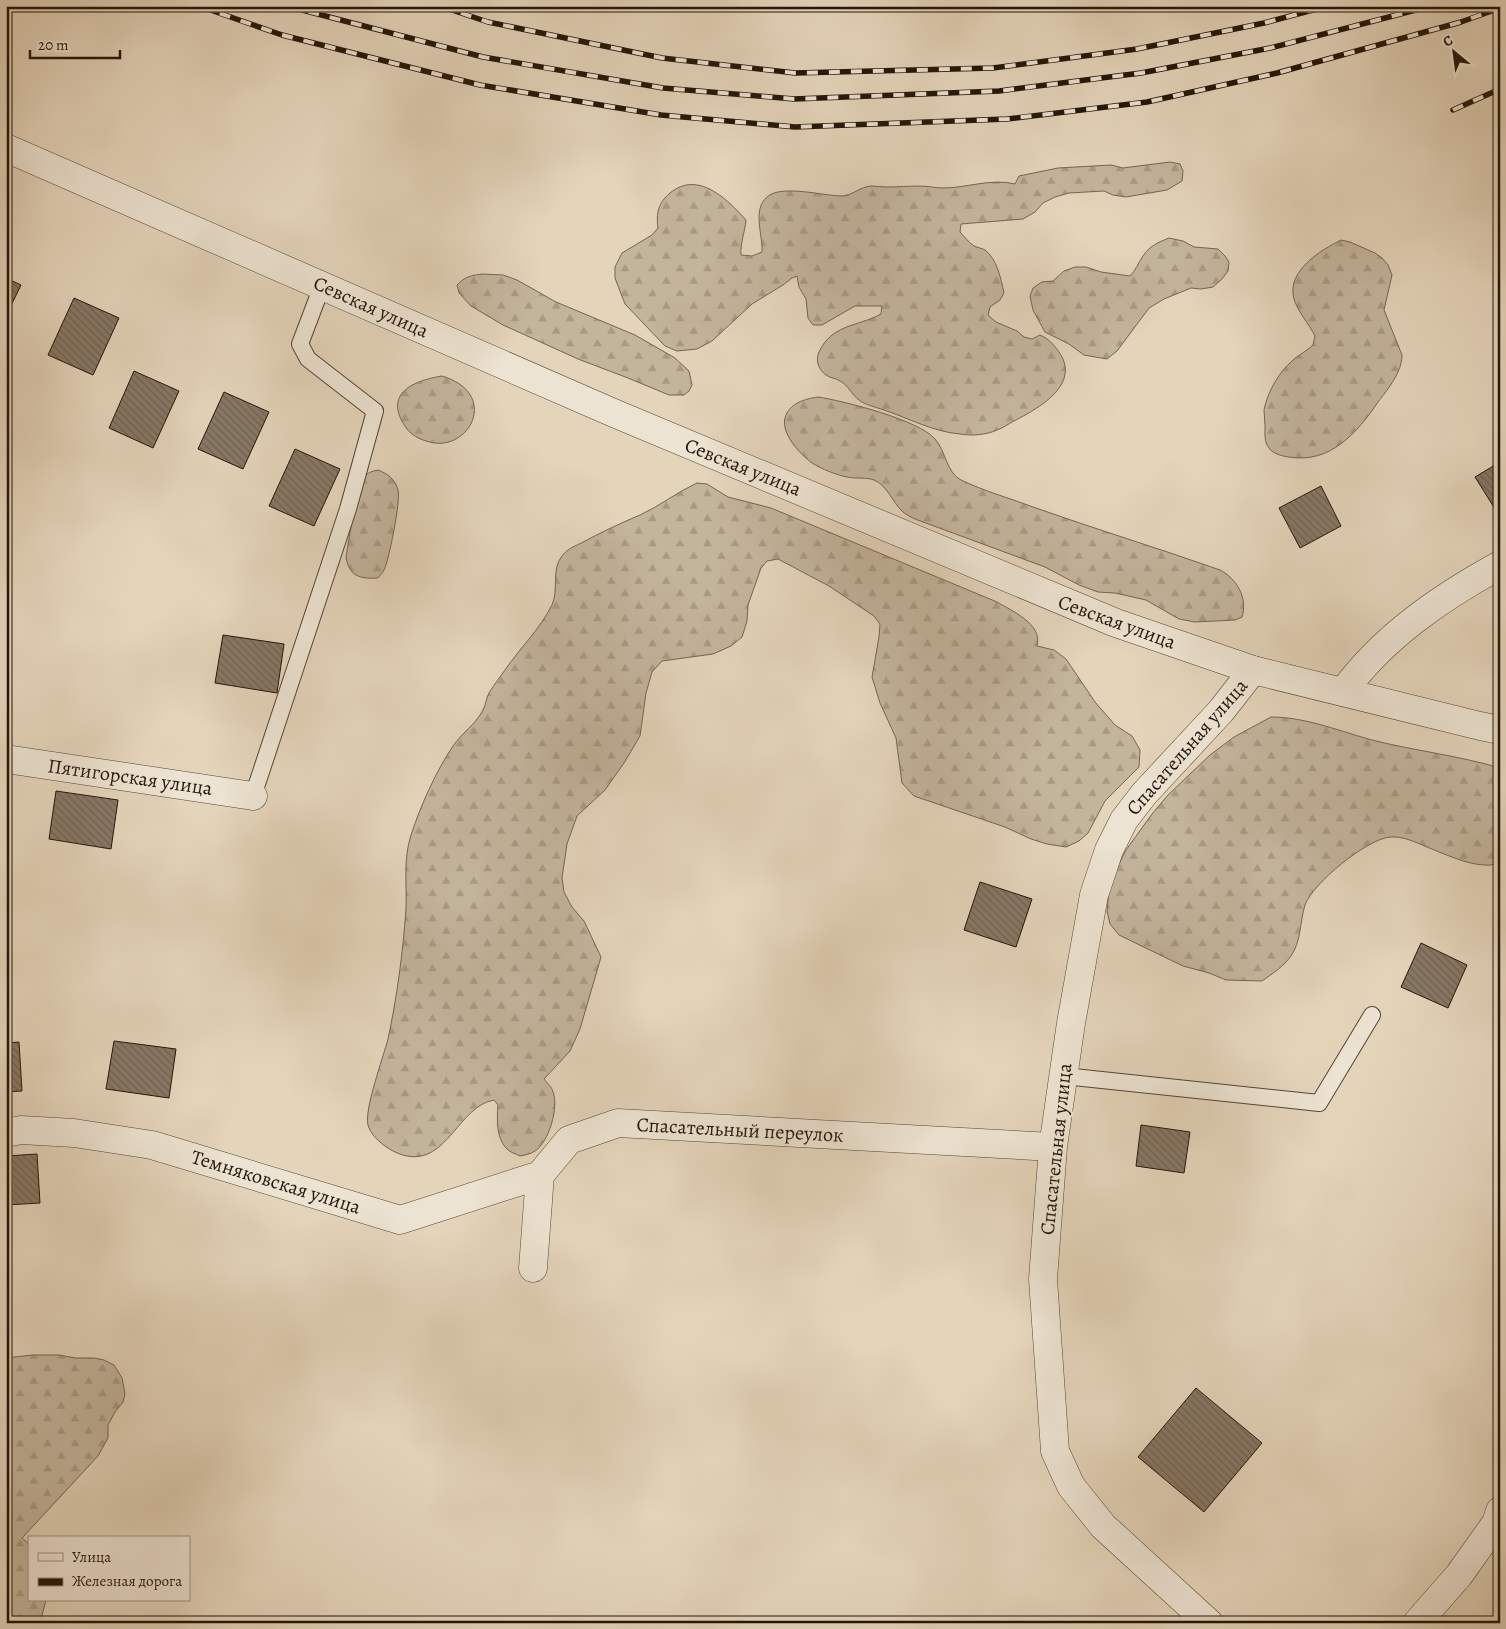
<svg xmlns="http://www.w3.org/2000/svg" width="1506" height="1629" viewBox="0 0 1506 1629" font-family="Alegreya,serif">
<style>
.forest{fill:url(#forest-firs);stroke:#736453}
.building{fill:url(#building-back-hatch);stroke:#23150a}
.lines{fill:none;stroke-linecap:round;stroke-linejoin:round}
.service-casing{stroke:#534536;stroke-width:18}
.minor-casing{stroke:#534536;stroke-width:29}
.tertiary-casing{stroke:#534536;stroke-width:29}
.service{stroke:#ede3d2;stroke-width:16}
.minor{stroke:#ede3d2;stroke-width:28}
.tertiary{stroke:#ede3d2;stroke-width:28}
.rail-casing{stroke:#23150a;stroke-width:5.5}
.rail{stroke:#ede3d2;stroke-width:4;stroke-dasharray:11;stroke-linecap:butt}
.labels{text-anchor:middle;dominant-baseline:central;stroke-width:4.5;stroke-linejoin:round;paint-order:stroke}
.street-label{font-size:20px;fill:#23150a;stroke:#ede3d2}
</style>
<defs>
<pattern id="forest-firs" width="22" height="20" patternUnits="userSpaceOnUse" patternTransform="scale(1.25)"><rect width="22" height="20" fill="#c3b49c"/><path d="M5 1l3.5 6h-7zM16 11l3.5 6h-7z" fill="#a79a85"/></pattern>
<pattern id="building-back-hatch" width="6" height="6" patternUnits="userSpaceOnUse" patternTransform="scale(1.25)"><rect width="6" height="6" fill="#877866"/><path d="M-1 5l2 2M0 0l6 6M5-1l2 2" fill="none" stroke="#6e6152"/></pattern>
</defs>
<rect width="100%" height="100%" fill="#e4d4ba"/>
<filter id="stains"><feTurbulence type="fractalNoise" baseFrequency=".004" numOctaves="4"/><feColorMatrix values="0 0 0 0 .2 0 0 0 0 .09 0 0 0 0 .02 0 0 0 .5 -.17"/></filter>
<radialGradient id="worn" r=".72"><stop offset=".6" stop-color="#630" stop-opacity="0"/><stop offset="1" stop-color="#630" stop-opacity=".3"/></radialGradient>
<path class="forest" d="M1170 162 1180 164 1183 171 1182 181 1167 190 1126 197 1113 195 1104 191 1069 193 1055 197 1043 203 1035 212 1023 219 961 224 960 232C964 236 969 243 974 246 978 248 982 248 985 250 997 259 1001 279 1004 293L1000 300 990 307 988 315 996 322 1017 331 1024 337 1032 339 1040 335C1049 339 1053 344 1059 352 1082 385 1037 409 1014 421 1008 424 1003 428 997 430 986 435 971 436 960 434 934 432 908 418 884 410 876 407 865 405 859 400 852 395 848 385 840 381 836 378 830 378 826 375 819 370 815 361 819 352 832 324 857 327 881 314L882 306H855L822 325H813L808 318 806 299 799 287 797 276 792 278 783 285 752 304 712 341 697 349 677 351 665 346 625 304 615 278V267L622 253 652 235 658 228C656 214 658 203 670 193 698 170 727 199 746 220 745 232 740 243 741 255L752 256 762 252C763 235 752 210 767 197 781 184 824 196 842 196 853 195 860 187 871 186 876 186 881 187 886 187 898 187 909 186 920 186 928 186 936 188 943 188 967 188 991 178 1015 184L1019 176 1058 168 1111 165 1123 168Z
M1169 238 1183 241 1194 247 1218 249 1225 256 1229 262 1228 271 1222 279 1213 287 1201 289 1191 288 1164 299 1149 308 1117 351 1107 359 1084 355 1069 344 1045 332 1033 310 1030 296 1033 288 1042 282 1053 281 1064 271 1075 267H1086L1101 272 1130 276C1136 270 1138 263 1143 256 1149 246 1159 242 1169 238Z
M1341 240 1350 242 1375 253 1382 258 1388 265 1392 275 1384 310 1402 355C1402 372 1388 389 1378 402 1357 433 1330 464 1289 457 1282 456 1273 454 1269 448 1264 442 1265 433 1265 426 1265 421 1264 415 1264 410 1267 393 1279 372 1292 361 1298 355 1307 351 1313 345L1315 336C1309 324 1298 312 1294 299 1286 271 1321 250 1341 240Z
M483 274 503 275 517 280 556 302 635 335 675 358 689 371 692 385 689 391 684 395H669L628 378 578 359 503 325 471 306 459 293 457 285C464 277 472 275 483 274Z
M442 376C502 394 468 456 426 441 419 439 412 435 407 429 382 395 411 381 442 376Z
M818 397C844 401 919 420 935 439 946 451 946 472 961 480 984 491 1009 498 1033 507 1095 529 1158 548 1220 570 1237 579 1248 598 1242 617L1235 620 1195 622 1179 619 1146 600 1115 593 1098 592 1079 585 1045 567 915 519C911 517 906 515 902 511 893 503 887 485 874 480 866 477 856 479 847 477 837 475 821 469 812 463 800 454 781 434 785 418 789 403 805 399 818 397Z
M378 470C388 474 395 479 398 490 401 500 389 560 384 570 382 574 380 576 377 578 359 579 350 576 346 558 348 542 357 489 364 477 367 473 372 471 378 470Z
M697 483 707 484 728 497 771 508 997 602C1012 611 1043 624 1037 646L1054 650 1066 659 1095 702 1115 725 1132 736 1140 750 1139 767 1105 801 1088 833 1079 841 1066 847 1047 844 1031 839 1005 827 914 796 902 783 896 738 880 703 872 677 879 637 880 624 874 616 829 586 778 559 767 561 761 568 748 605 747 621 742 637 731 646 713 654 662 661 652 672 646 693 640 736 624 763 605 790 577 816 567 844 562 878 564 892 572 907 584 921 601 957 580 1029 570 1051 544 1079C547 1083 552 1087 553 1092 559 1107 549 1142 535 1151 531 1154 525 1155 520 1156 516 1154 509 1152 506 1148 496 1137 497 1119 498 1105L494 1100C459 1106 447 1164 407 1156 394 1154 372 1140 368 1125 364 1110 383 1058 388 1039 397 997 403 952 406 909 407 884 403 860 411 835 421 805 435 773 453 746 461 734 476 724 483 710 486 705 486 698 489 693 494 685 500 677 505 670 520 648 540 629 552 605 559 590 551 569 562 556 568 548 576 546 585 541 604 531 621 523 640 515 660 506 677 492 697 483Z
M1271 717C1307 717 1341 732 1376 741 1417 751 1460 756 1500 768V863C1495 864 1489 866 1485 865 1468 865 1442 853 1427 847 1415 842 1403 836 1390 837 1367 839 1313 883 1305 905 1300 921 1301 942 1291 956 1284 966 1272 974 1262 981L1226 980 1209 973 1183 966 1119 935 1110 924 1107 911 1109 891 1115 872 1126 850 1152 814 1168 795 1210 755 1234 737Z
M32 1355H59L75 1358H94L104 1360 114 1365 122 1378 125 1394 123 1402 115 1412 108 1425V1438L98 1456 22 1538 29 1544V1600H46L40 1623H6V1358Z"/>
<path class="building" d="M6 278 21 285 6 316Z
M74 298 119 318 93 375 48 355Z
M134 371 179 391 153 448 109 428Z
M224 392 269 412 243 469 198 449Z
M295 449 340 469 314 526 269 506Z
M1500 462V517L1475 477Z
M1321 486 1341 526 1300 548 1279 508Z
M223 635 284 644 277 693 215 683Z
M56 791 118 800 111 849 49 839Z
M980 882 1032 899 1016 947 964 930Z
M1421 943 1467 965 1448 1008 1401 987Z
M114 1041 176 1049 169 1098 106 1089Z
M19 1042 22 1091 6 1092V1043Z
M1141 1125 1190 1132 1184 1173 1136 1166Z
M37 1154 40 1203 6 1205V1156Z
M1196 1388 1262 1443 1204 1512 1138 1457Z"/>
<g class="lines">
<defs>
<path id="service" d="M253 796 348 509 375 411 308 359 300 344 322 286
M1064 1076 1319 1103 1372 1015"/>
<path id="minor" d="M1343 692C1383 637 1440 598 1500 565
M6 759 253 796
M6 1133 21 1130 74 1133 152 1145 400 1220 540 1175
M533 1268 540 1175 569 1140 618 1123 1053 1147
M1209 1623 1103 1526 1071 1486 1055 1451 1043 1279 1053 1147 1071 1023 1094 895 1109 850 1124 820 1144 794 1221 711 1253 670
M1417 1623 1459 1575 1496 1523 1500 1511"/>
<path id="tertiary" d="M6 148 616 414 1116 623 1253 670 1480 726 1500 730"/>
</defs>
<use href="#service" class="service-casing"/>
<use href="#minor" class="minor-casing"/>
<use href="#tertiary" class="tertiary-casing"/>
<use href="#service" class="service"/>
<use href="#minor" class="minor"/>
<use href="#tertiary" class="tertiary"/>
<defs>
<path id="rail" d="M199 6 282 35 480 85 661 115 795 127 1007 119 1147 102 1277 73 1461 22 1500 8
M287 6 483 57 663 88 794 99 999 91 1141 73 1270 48 1431 6
M440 6 488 22 662 58 795 73 993 68 1137 49 1264 23 1328 6
M1453 110 1500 89"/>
</defs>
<use href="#rail" class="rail-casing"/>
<use href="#rail" class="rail"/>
</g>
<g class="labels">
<g class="street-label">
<text transform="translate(371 307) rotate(24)">Севская улица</text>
<text transform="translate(743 467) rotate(22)">Севская улица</text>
<text transform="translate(1117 622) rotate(20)">Севская улица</text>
<text transform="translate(1187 747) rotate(-49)">Спасательная улица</text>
<text transform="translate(130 777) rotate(8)">Пятигорская улица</text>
<text transform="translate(740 1130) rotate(3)">Спасательный переулок</text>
<text transform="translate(1056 1149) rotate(-84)">Спасательная улица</text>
<text transform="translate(276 1182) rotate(17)">Темняковская улица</text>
</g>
</g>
<rect width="1506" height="1629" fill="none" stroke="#e4d4ba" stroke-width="25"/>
<rect x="8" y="8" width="1491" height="1614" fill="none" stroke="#23150a" stroke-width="2.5"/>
<rect x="12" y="12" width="1481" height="1604" fill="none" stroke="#23150a"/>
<rect x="28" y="1536" width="162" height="65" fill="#ede3d2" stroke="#9c9182"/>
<rect x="38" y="1553" width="25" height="8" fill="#ede3d2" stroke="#9c9182"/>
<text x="72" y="1562" font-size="15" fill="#23150a">Улица</text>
<rect x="38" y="1578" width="25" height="8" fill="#23150a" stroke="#9c9182"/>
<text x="72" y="1586" font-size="15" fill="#23150a">Железная дорога</text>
<g transform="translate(1454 52) rotate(331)" stroke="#ede3d2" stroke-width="4" paint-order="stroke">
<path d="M0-4L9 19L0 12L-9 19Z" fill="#23150a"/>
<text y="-8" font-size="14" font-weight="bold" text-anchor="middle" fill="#23150a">С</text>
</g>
<path d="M30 50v8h90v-8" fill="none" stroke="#23150a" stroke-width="2.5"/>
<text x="38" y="50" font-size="15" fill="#23150a" stroke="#ede3d2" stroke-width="4" paint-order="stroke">20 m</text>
<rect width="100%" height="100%" filter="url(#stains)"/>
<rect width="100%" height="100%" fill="url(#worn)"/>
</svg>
